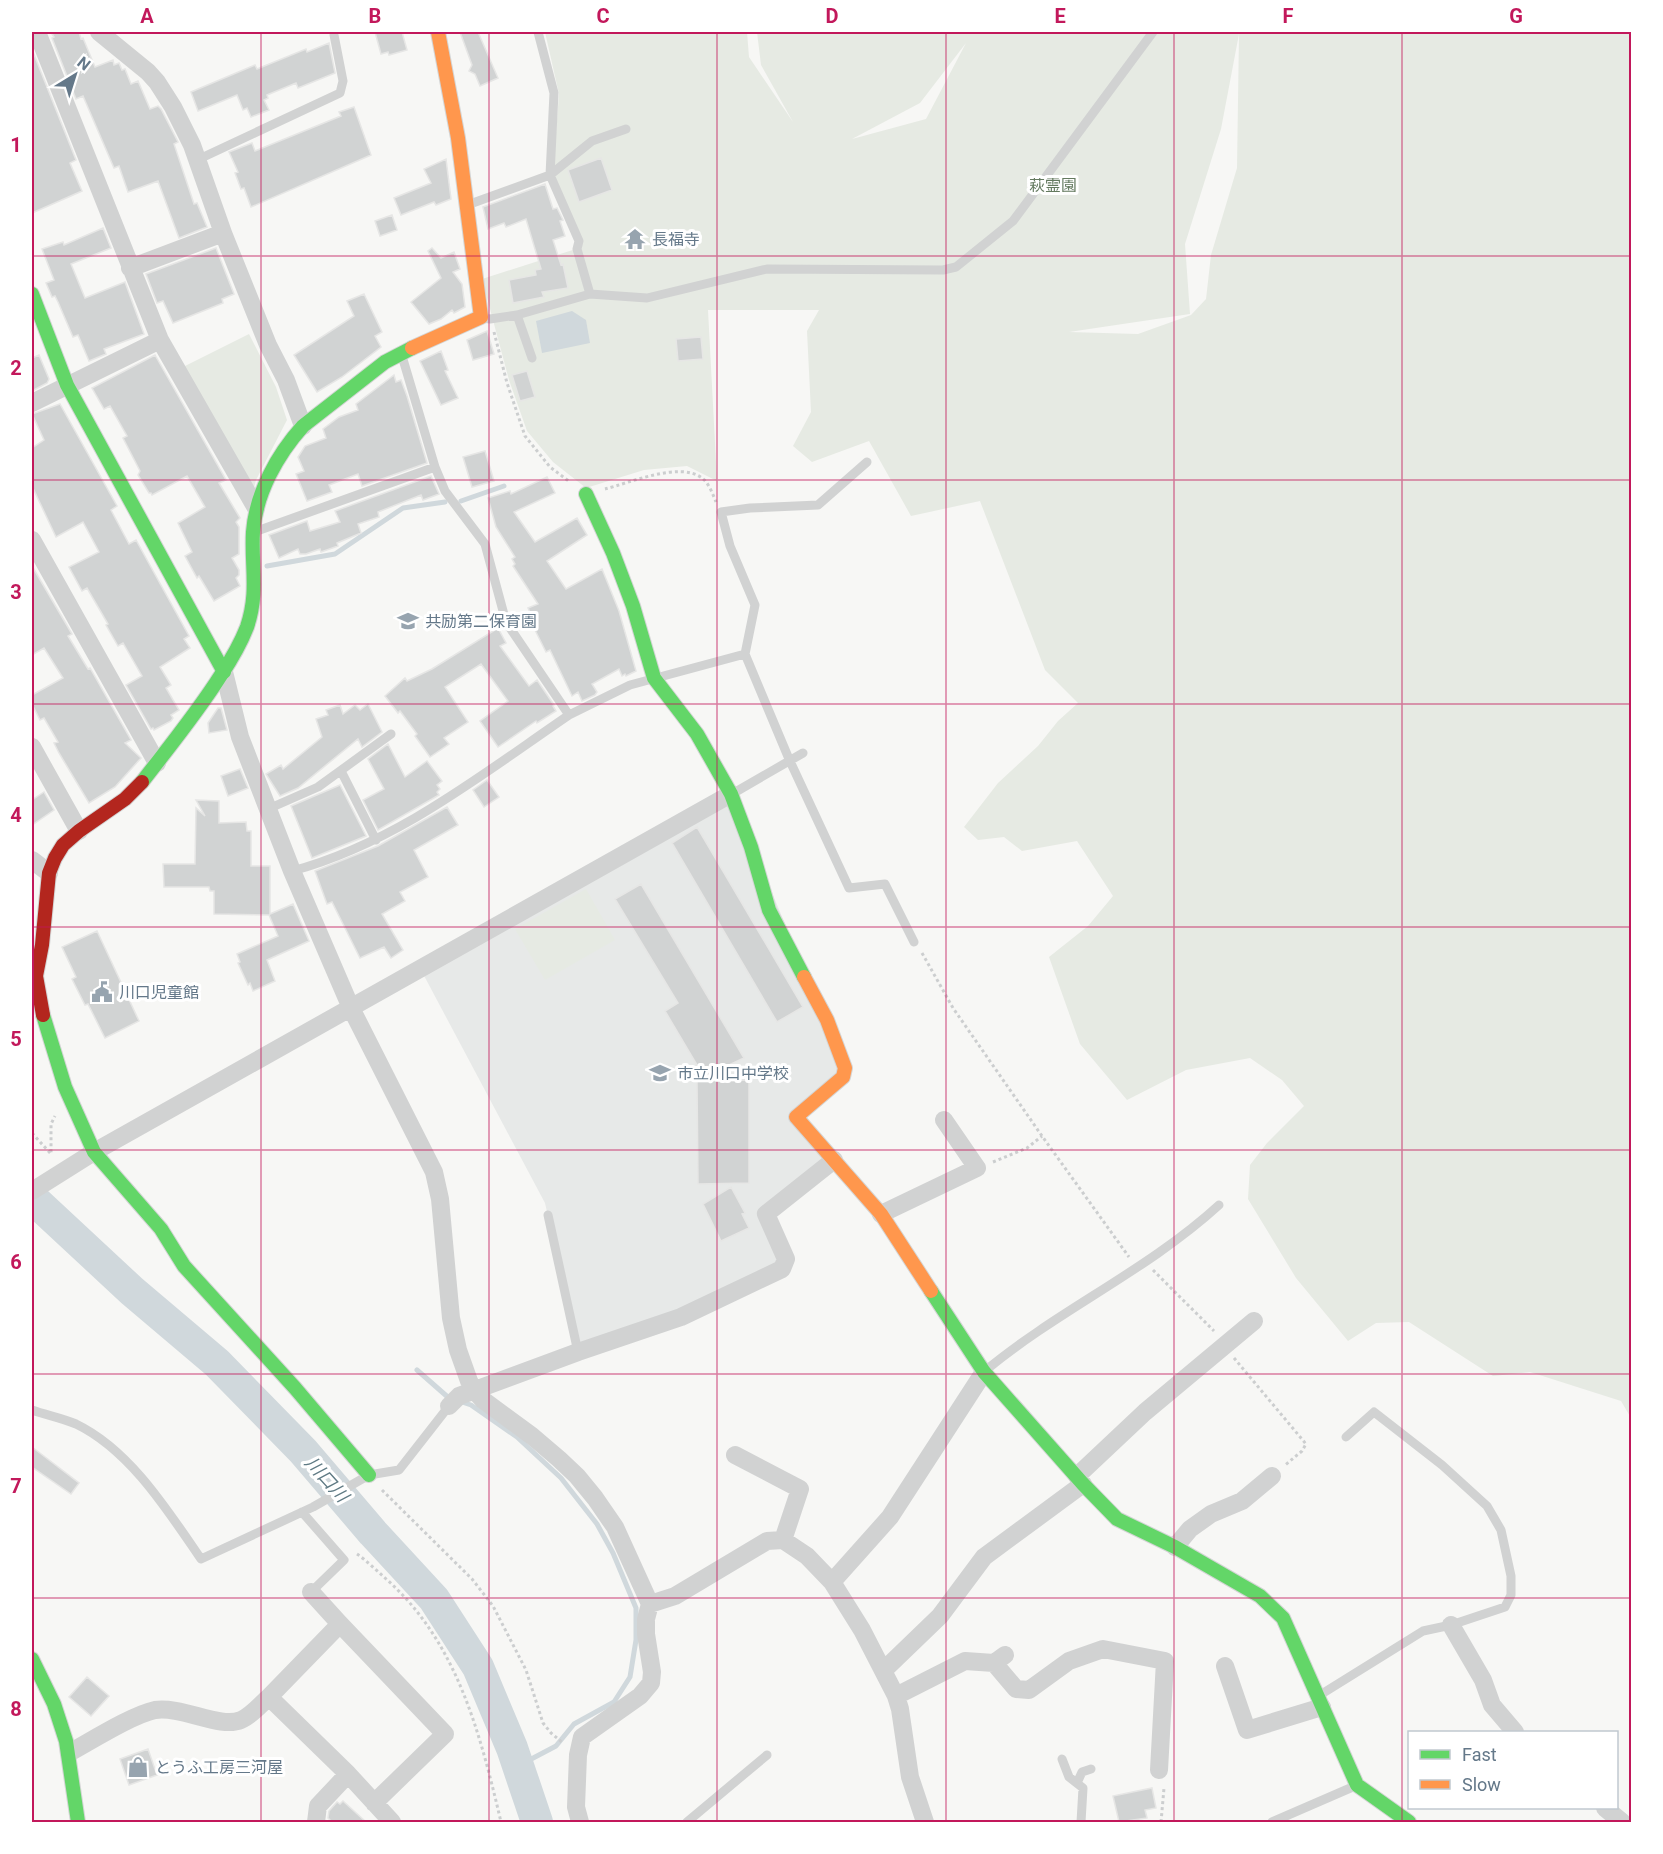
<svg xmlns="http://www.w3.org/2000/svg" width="1663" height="1854" viewBox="0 0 1663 1854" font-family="Roboto,'Noto Sans JP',sans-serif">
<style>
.built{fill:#e7e9e8}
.green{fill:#e6eae3;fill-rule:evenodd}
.water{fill:#d0d8dc}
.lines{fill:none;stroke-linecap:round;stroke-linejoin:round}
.stream{stroke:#d0d8dc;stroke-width:5}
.river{stroke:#d0d8dc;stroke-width:32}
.building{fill:#d1d3d3;stroke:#e6e6e5;stroke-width:1.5}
.fast-casing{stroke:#d4d5d5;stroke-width:16}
.slow-casing{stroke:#d4d5d5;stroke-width:16}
.jam-casing{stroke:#d4d5d5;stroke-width:16}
.path{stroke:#cccecf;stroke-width:3;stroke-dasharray:3 3;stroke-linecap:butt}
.lane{stroke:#d1d2d2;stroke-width:9}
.street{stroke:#d1d2d2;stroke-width:18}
.fast{stroke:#63d668;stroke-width:14}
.slow{stroke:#ff974d;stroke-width:14}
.jam{stroke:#b3261e;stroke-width:14}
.grid{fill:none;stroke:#c2185b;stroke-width:1.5;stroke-opacity:0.55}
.labels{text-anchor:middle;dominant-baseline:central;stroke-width:6;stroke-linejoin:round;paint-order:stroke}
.park-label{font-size:16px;fill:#647a5f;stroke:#fff}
.poi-label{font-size:16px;fill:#647889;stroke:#fff;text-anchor:start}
.water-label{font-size:18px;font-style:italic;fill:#5f7a84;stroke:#fff}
.neatline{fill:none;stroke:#c2185b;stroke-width:2}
.grid-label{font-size:20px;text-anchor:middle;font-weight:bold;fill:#c2185b}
</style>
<rect width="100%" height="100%" fill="#f7f7f5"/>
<path class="built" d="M731 794 845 1068 796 1117 834 1160 766 1214 782 1269 578 1352 545 1203 421 970Z"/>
<path class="green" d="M545 32H747L749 57 793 122 761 65 757 32H1631V1418L1621 1401 1530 1372 1493 1376 1409 1322 1376 1323 1348 1341 1296 1278 1248 1199 1250 1165 1267 1143 1304 1106 1282 1080 1250 1058 1186 1070 1127 1100 1080 1044 1049 957 1088 926 1113 896 1077 841 1022 851 1004 837 978 840 964 827 998 783 1038 746 1058 721 1078 703 1045 670 980 501 911 516 869 441 812 462 793 446 811 412 807 331 819 310H708L717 481 687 466 644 470 586 488 553 462 527 431 509 380 482 279 579 248 553 171 559 94ZM1239 34 1237 168 1211 255 1206 299 1191 315 1138 334 1069 332 1190 314 1185 244 1221 129ZM966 43 926 119 852 139 920 103Z
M249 334 276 387 287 420 256 480 251 500 177 370Z
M586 889 615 940 545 980 515 929Z"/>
<path class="water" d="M572 311 586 320 590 343 542 353 536 321Z"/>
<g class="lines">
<path class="stream" d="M461 501 504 486
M267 566 335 554 403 508 445 502
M417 1370 450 1399
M459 1401 471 1405 517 1437 561 1478 597 1524 613 1553 636 1608V1640L630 1677 614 1702 574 1724 556 1746 518 1766"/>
<path class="river" d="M32 1198 132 1291 217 1363 303 1451 373 1533 434 1599 478 1667 512 1748 537 1822"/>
</g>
<path class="building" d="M60 32H79L81 39 83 38 95 67 113 60 114 65 119 63 122 70 125 69 131 84 138 81 150 109 158 106 161 109 178 142 174 144 194 204 197 203 207 227 179 238 158 181 128 192 119 166 114 168 83 96 76 99 52 38 54 37 52 34Z
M375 32H402L407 50 389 55 388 52 381 54Z
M460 32H478L498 78 480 86 475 74 469 71 472 65Z
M329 43 335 73 298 88 296 83 267 95 268 98 264 100 269 110 251 117 247 108 243 110 237 95 198 111 191 92 255 65 257 69 306 49 307 52Z
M33 52 76 160 70 163 82 191 32 213Z
M354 107 371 155 251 207 244 188 241 189 235 173 238 172 229 152 252 143 255 151 341 116 339 112Z
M601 158 612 190 579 202 568 170Z
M446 159 451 199 436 205 434 202 401 215 394 198 431 183 424 169Z
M545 184 553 209 557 208 563 220 560 221 565 236 553 240 561 265 563 264 568 288 542 292 544 297 513 303 509 280 536 275 535 270 541 269 526 219 506 227 504 223 488 229 483 207Z
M392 215 397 230 380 236 375 221Z
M103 228 111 248 71 264 85 298 125 282 144 334 104 349 106 354 89 361 78 335 73 337 58 302 55 296 52 297 46 283 54 280 42 249 63 242 64 245Z
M216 248 234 294 222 299 223 303 173 323 163 301 157 303 146 274Z
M432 248 441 258 454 252 460 269 453 272 462 284 465 307 454 313 452 310 441 319 429 324 411 302 441 278 428 251Z
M364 294 382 332 375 336 381 347 342 377 317 392 294 355 354 316 347 301Z
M487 331 494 354 473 360 467 340Z
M701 337 703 359 678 361 676 339Z
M441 351 448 370 445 371 458 398 441 405 420 361Z
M39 355 49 379 47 383 32 391V358Z
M155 355 226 480 219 483 240 518 236 522 239 527V554L232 558 239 570V575L236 578 240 586 214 601 199 576 197 578 185 556 192 552 178 523 205 507 187 476 152 495 151 493H149L138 475 140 471 123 438 127 436 110 406 104 409 92 388Z
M527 371 535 397 520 401 512 375Z
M394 375 396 382 401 380 407 396 427 463 362 486 358 474 329 485 332 492 307 501 296 474 304 471 298 457 305 446 326 438 323 429 339 417 358 410 356 404Z
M60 404 117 506 111 510 129 544 136 540 189 636 184 639 190 648 160 667 171 685 166 688 179 710 171 715 173 718 171 721 154 730 153 728 151 729 126 685 142 676 123 643 118 646 106 625 108 624 87 588 82 591 69 567 99 552 83 522 56 537 32 486V448L44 440 33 416 32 420V414Z
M485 451 494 481 472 487 463 457Z
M431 476 439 494 423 500 421 495 378 512 379 517 358 524 361 533 337 543 338 546 321 552 320 549 306 554H300L298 549 279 558 269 535 307 521 310 531 340 522 335 511Z
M547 477 555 493 514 512 535 542 577 518 587 535 547 561 566 589 602 569 619 611 636 671 626 676 625 674 622 676 619 669 592 684 597 692 595 695 582 701 578 692 572 696 550 650 546 652 530 620 533 619 528 608 538 604 513 566 515 564 512 559 515 557 496 527 488 498 510 491 511 494Z
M32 566 72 634 68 636 88 669 90 668 131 740 125 743 141 758 115 787 89 803 59 753 54 743 58 742 44 718 40 720 32 704V695L63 678 44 648 32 655Z
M498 628 506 643 500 646 529 686 537 680 554 705 553 706 556 711 537 723 536 721 498 747 480 721 508 701 481 664 445 687 468 722 444 738 449 744 430 757 415 736 417 734 400 711 398 713 385 696 405 678 407 681 432 669Z
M368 704 382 732 362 747 358 739 298 788 280 796 266 774 281 765 283 769 322 737 316 719 328 715 326 710 340 705 343 714 355 705 360 710Z
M218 708H221L227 730 209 733 208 723Z
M388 744 405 777 427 761 442 781 437 785 440 789 437 792 439 795 378 830 363 800 384 789 368 759Z
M240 769 248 788 228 796 221 776Z
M487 780 499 797 484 807 473 790Z
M340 785 366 836 312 858 291 806Z
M44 792 54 810 32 825V800Z
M196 800 219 801V823L246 822 247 831H251V866H270V914L293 904 309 941 267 960 275 981 253 991 250 983 248 985 238 963 240 962 237 954 278 936 269 915 214 914V891H210L209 887H164L163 864H195L196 808 205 816Z
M447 807 458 825 414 850 428 877 400 892 405 901 382 914 403 950 391 958 384 947 360 958 332 902 327 904 315 871 378 846Z
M697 827 803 1007 777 1022 672 843Z
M641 884 744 1058 697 1080V1065L665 1011 678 1003 615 899Z
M97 931 139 1021 105 1038 88 1004 85 1005 72 979 76 977 62 947Z
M749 1080V1183L698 1184 697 1081Z
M731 1187 745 1213 742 1214 749 1228 721 1241 703 1204Z
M32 1447 79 1483 71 1494 32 1467Z
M87 1677 109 1696 91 1716 69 1697Z
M148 1749 157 1775 129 1785 120 1759Z
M1152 1788 1156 1808 1145 1810 1147 1818 1119 1822 1113 1796Z
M343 1801 366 1822H332L328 1818 329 1811 337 1802 340 1804Z"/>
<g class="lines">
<defs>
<path id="fast" d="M32 294 67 385 224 672
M586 494 613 553 633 606 654 678 697 734 731 794 751 847 769 910 804 977
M142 782C169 747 197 713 221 675 231 660 240 645 247 627 259 591 251 567 253 532 256 493 277 455 303 426L385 362 412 348
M43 1015 65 1087 94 1152 161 1229 184 1266 295 1388 369 1475
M931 1291 984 1372 1083 1484 1117 1519 1175 1547 1260 1596 1283 1618 1357 1785 1409 1822
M32 1659 54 1704 66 1741 78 1822"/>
<path id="slow" d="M412 348 481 317 458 138 438 32
M804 977 827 1020 845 1068 843 1077 796 1117 881 1214 931 1291"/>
<path id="jam" d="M43 1015 36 976 42 945 49 873 55 858 63 845 79 831 125 799 142 782"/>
</defs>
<use href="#fast" class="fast-casing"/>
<use href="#slow" class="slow-casing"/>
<use href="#jam" class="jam-casing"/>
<path class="path" d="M494 332 507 383 525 436 550 467 570 482
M605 489C629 483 680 461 702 478 709 483 713 495 716 502
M922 953 953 1008 1042 1136 1129 1257
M32 1133 51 1154V1124L55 1116
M993 1162 1027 1148 1042 1136
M1153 1270 1214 1331
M1234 1358 1306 1444 1302 1451 1284 1466
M382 1490 472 1579 493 1606 526 1670 543 1723 551 1733 563 1743
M357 1554C366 1560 376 1570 385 1578 457 1641 480 1733 501 1822
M1161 1822 1164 1788"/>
<path class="lane" d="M538 32 554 93 550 175 579 241 577 249 590 294
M197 160 340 93 343 81 334 35
M470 204 550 175 592 141 626 129
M517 315 532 358
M482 318 490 319 517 315 590 294 647 298 767 269 943 270 956 267 1013 221 1153 32
M402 356 435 467 445 491 485 544 506 622 569 715 630 685 745 654 755 605 730 546 721 512 750 508 818 505 867 462
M257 531 435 467
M745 654 789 759 849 888 885 884 914 942
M341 771 376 840
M732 794 803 753
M268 809 318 787 391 734
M292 871C396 843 481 775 569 715
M548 1215 578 1352
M986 1370C1060 1309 1148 1270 1219 1205
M32 1410C46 1415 62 1418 76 1424 130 1450 168 1511 201 1559L313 1507 369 1475 399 1470 449 1406
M302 1512 344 1560 311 1592
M1320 1695 1423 1631 1451 1625 1505 1607 1511 1595V1576L1501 1530 1487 1506 1442 1465 1374 1412 1346 1437
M1062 1759 1069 1777 1083 1788 1081 1822
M1077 1783 1082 1772 1091 1769
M687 1822 767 1755
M1272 1822 1355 1786"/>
<path class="street" d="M37 32 160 340 256 508
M99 32 148 72 157 82 173 107 192 145 223 233 268 345 286 380 303 426
M130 268 223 233
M32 403 160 340
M32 540 157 763
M224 672 240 737 292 871 351 1008 434 1172 440 1199 451 1318 458 1350 469 1381 474 1390 483 1400 532 1436 559 1459 577 1476 595 1498 615 1527 650 1604 675 1596 767 1541 783 1540 807 1556 832 1582 862 1630 896 1696 900 1709 910 1777 925 1822
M32 747 79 831
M32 860 49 873
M32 1191 94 1152 731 794
M881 1214 977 1168 944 1120
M449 1406 459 1396 578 1352 681 1317 782 1269 786 1259 766 1214 834 1160
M735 1455 800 1489 783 1540
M1077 1476 1145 1412 1254 1321
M1175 1547 1190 1529 1211 1514 1242 1501 1272 1476
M832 1582 890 1517 984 1372
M311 1592 340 1624 445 1734 374 1803
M1451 1625 1483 1680 1492 1705 1515 1732
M1005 1655 994 1663 1016 1689 1029 1690 1069 1661 1103 1649 1165 1661 1159 1770
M1225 1666 1247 1730 1322 1707
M884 1670 940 1616 984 1557 1083 1484
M896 1696 965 1661 994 1663
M269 1697 340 1624
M69 1753C91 1741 132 1715 155 1710 182 1706 220 1729 241 1720 251 1716 261 1704 269 1697L348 1774 392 1822
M1605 1808 1622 1822
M316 1822 318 1806 348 1774
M580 1822 576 1807 578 1755 582 1737 640 1696 651 1683 652 1672 646 1634V1619L650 1604"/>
<use href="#fast" class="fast"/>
<use href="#slow" class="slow"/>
<use href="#jam" class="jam"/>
</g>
<path class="grid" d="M261 32V1822M489 32V1822M717 32V1822M946 32V1822M1174 32V1822M1402 32V1822M32 256H1632M32 480H1632M32 704H1632M32 927H1632M32 1150H1632M32 1374H1632M32 1598H1632"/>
<defs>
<symbol id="temple-bare" viewBox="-9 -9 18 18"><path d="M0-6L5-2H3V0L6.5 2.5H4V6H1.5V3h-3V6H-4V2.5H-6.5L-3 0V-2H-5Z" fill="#97a4af" stroke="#fff" stroke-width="2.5" paint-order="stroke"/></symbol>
<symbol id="school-bare" viewBox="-9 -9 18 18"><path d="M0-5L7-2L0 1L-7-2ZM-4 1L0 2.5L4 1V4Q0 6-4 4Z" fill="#97a4af" stroke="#fff" stroke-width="2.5" paint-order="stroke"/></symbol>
<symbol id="civic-bare" viewBox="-9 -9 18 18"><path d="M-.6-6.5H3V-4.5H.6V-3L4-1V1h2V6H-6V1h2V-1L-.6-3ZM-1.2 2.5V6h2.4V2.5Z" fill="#97a4af" stroke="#fff" stroke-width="2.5" paint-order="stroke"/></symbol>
<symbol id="shop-bare" viewBox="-9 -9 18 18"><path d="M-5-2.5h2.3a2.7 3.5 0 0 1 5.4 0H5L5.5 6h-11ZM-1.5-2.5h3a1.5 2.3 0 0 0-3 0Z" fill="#97a4af" stroke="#fff" stroke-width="2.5" paint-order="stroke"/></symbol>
</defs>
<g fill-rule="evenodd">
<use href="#temple-bare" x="620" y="224" width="30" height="30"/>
<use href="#school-bare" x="393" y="606" width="30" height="30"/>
<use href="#civic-bare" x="87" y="977" width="30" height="30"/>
<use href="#school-bare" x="645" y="1058" width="30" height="30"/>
<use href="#shop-bare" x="123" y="1752" width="30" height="30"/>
</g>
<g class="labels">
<g class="park-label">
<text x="1053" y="185">萩霊園</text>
</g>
<g class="poi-label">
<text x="652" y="239">長福寺</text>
<text x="425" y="621">共励第二保育園</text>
<text x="119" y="992">川口児童館</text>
<text x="677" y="1073">市立川口中学校</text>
<text x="155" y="1767">とうふ工房三河屋</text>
</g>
<g class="water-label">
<text transform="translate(327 1479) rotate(48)">川口川</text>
</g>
</g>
<rect width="1663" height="1854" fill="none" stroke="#ffffff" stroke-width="66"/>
<rect x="1408" y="1731" width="210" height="78" fill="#ffffff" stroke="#c1c9d0" stroke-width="1.5"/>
<rect x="1420" y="1750" width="30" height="9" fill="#63d668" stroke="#c1c9d0" stroke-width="1.5"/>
<text x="1462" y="1761" font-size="18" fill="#647889">Fast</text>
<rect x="1420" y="1780" width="30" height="9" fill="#ff974d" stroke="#c1c9d0" stroke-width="1.5"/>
<text x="1462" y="1791" font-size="18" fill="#647889">Slow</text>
<g transform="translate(75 75) rotate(38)" stroke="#ffffff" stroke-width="4.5" paint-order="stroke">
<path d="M0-4.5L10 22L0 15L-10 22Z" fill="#647889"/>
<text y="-9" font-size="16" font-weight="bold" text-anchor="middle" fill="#647889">N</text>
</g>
<rect x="33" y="33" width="1597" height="1788" class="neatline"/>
<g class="grid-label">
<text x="147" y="23">A</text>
<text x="375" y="23">B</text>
<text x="603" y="23">C</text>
<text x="832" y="23">D</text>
<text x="1060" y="23">E</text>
<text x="1288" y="23">F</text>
<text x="1516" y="23">G</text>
<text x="16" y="152">1</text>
<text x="16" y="375">2</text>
<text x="16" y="599">3</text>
<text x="16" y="822">4</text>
<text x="16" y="1046">5</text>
<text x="16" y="1269">6</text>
<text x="16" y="1493">7</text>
<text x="16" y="1716">8</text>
</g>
</svg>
